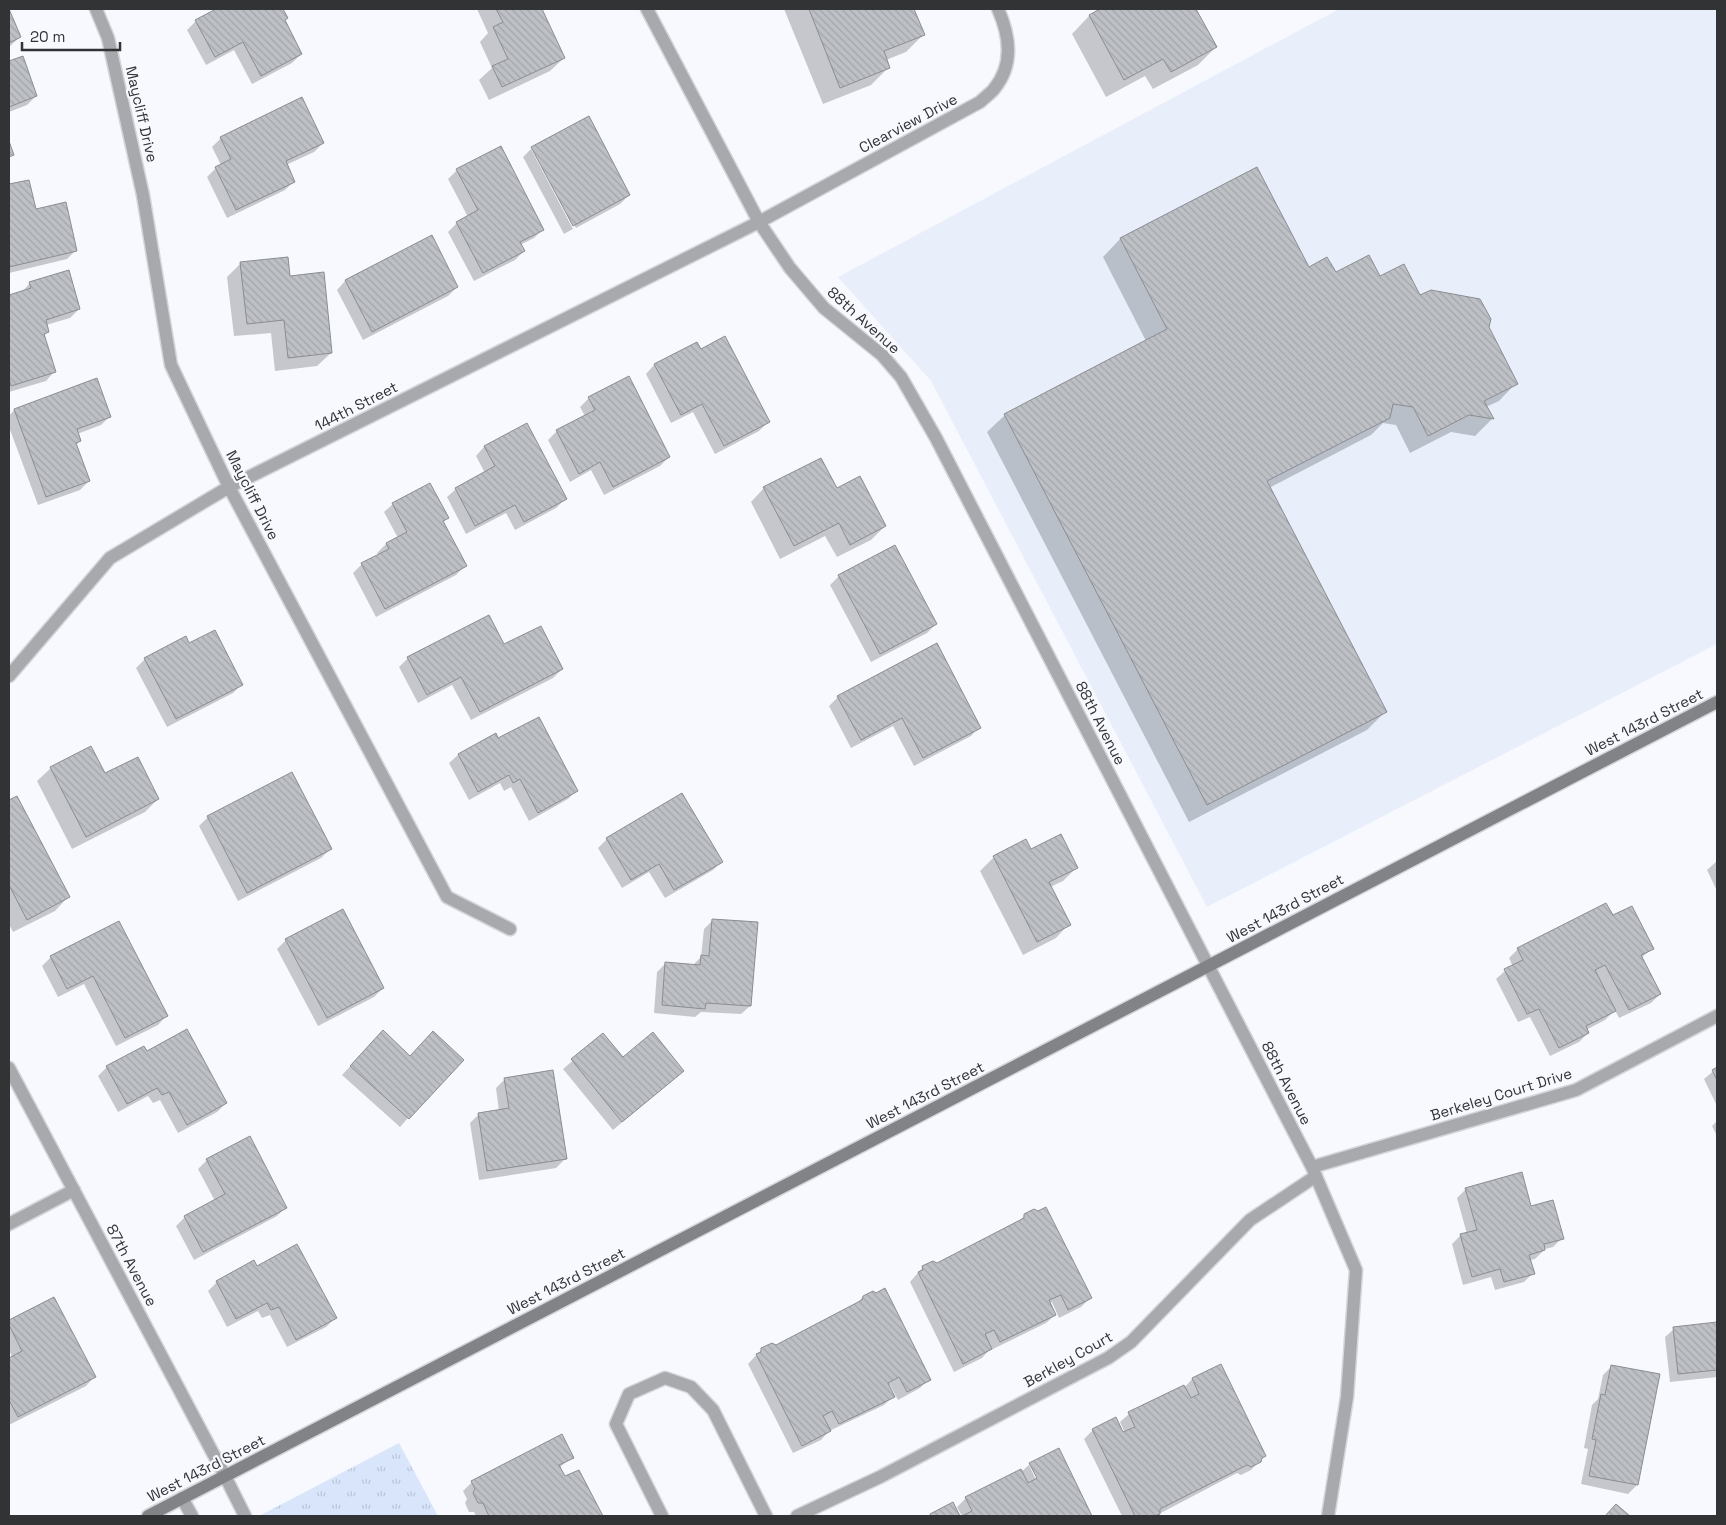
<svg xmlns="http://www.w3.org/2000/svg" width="1726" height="1525" viewBox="0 0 1726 1525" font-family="'Space Grotesk',sans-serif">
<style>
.built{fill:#e8effb}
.grass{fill:url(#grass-tufts)}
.shadow{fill:#0003;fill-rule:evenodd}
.building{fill:url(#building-back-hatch);stroke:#8b8d92}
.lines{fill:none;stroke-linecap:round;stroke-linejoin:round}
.minor-casing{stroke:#d4d5db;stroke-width:15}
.secondary-casing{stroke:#d4d5db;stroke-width:15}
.minor{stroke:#a8a9ac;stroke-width:12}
.secondary{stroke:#818386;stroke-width:12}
.labels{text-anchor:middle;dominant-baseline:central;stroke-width:4.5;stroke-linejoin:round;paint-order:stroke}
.street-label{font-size:15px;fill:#323335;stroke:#f7f9ff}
</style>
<defs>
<pattern id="grass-tufts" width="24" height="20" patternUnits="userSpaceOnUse" patternTransform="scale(1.25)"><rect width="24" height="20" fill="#d9e5fb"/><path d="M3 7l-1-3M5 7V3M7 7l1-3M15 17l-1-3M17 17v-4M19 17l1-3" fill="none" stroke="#bbc5d8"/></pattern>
<pattern id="building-back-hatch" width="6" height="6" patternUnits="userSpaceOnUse" patternTransform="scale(1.25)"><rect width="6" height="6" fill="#bdc0c5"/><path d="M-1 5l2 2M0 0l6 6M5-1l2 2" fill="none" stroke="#a3a5aa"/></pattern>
</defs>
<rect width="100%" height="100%" fill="#f7f9ff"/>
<path class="built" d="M1339 9H1717V644L1207 907 931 381 838 277Z"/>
<path class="grass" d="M399 1443 438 1516H259Z"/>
<path class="shadow" d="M218 9H282L287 18 284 21 301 54 292 63 252 84 234 50 206 65 187 30 196 21Z
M477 9H541L564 58 550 71 489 100 479 80 492 68 480 42 488 33Z
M784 9H913L923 35 906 52 886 60 889 67 871 85 823 104Z
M1103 9H1195L1216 47 1198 65 1153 89 1145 76 1106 97 1072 34 1089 16Z
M9 13 20 37 9 47Z
M22 58 36 96 27 105 9 112V63Z
M221 138 323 143 314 152 286 165 294 181 285 190 227 218 207 177 216 168 221 165 212 147Z
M532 148 629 195 620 204 576 228 534 149H531L573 229 564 234 523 157Z
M1256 168 1309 268 1335 274 1380 278 1488 327 1516 383 1499 401 1486 407 1492 419 1475 436 1451 432 1410 453 1396 425 1383 423 1371 435 1269 488 1385 712 1367 730 1189 822 987 432 1005 415 1146 341 1103 257 1120 239Z
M457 170 543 229 534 238 520 245 524 251 515 260 474 281 448 232 457 223 468 217 448 179Z
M28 181 35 211 76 250 67 259 9 273V186Z
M431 237 457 287 448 296 363 340 337 290 345 281Z
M241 263 331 353 317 366 275 371 271 333 234 336 227 277Z
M30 283 79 309 70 318 46 325 48 331 44 336 54 372 46 381 9 392V296L21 293Z
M696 344 700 351 768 422 759 431 715 454 693 412 671 423 646 374 654 365Z
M589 398 669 457 660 466 604 495 591 470 570 482 548 440 557 431 585 416 580 407Z
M14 410 110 416 101 425 77 434 80 441 76 445 89 481 80 490 38 505 9 427V416Z
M526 425 565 499 556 508 515 530 506 513 466 534 447 497 456 489 485 473 476 456 484 447Z
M764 488 837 490 885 526 871 540 837 557 825 536 780 559 751 502Z
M393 504 447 518 443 523 465 566 456 575 376 617 353 573 362 564 379 555 377 553 386 544 398 538 384 512Z
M895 546 936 624 927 633 871 662 830 585 839 576Z
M189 645 242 684 233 693 167 727 136 668 145 659Z
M503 646 562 669 553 678 471 720 452 685 418 703 399 667 408 658Z
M838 697 979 727 971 736 914 766 893 726 851 748 829 706Z
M495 735 498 740 577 790 568 799 529 821 511 787 504 791 500 783 469 800 449 763 458 755Z
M51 768 105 775 158 799 145 812 72 849 37 781Z
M17 798 68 897 55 911 13 932 9 924V802Z
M208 817 330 849 321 858 238 901 199 826Z
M607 839 722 861 713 870 665 898 649 872 622 888 598 848Z
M1026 841 1031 851 1077 867 1063 881 1050 887 1069 924 1056 938 1023 955 980 871 994 857Z
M1717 861V891L1707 870Z
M1612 917 1652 949 1641 958 1660 994 1651 1003 1619 1018 1615 1010 1605 1020 1586 1030 1588 1033 1579 1042 1550 1056 1530 1017 1518 1022 1496 979 1505 971 1513 967 1509 958 1518 949Z
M713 920 750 1006 741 1014 701 1012 695 1017 654 1013 657 972 666 963 693 965 701 957 704 929Z
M118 923 166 1016 158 1025 116 1046 84 984 58 997 42 966 51 957Z
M286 940 383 988 374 997 318 1026 277 949Z
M603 1035 623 1059 683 1071 613 1130 563 1069Z
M374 1041 408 1118 400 1127 342 1075Z
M147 1053 226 1103 217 1112 178 1133 160 1100 153 1103 148 1096 118 1112 98 1076 107 1067Z
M1717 1068V1106L1704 1079Z
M505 1079 565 1159 556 1168 479 1180 470 1123 479 1114 499 1111 496 1088Z
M1717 1121V1136L1712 1126Z
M207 1160 286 1207 277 1216 194 1260 176 1226 185 1217 215 1201 198 1169Z
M1466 1189 1562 1238 1553 1247 1545 1249 1535 1259 1530 1260 1533 1273 1524 1282 1495 1290 1491 1277 1463 1285 1452 1244 1460 1236 1467 1234 1457 1198Z
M1025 1215 1090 1298 1081 1307 1059 1318 1052 1302 1049 1304 1055 1315 1046 1323 991 1350 990 1349 982 1358 954 1372 910 1282 923 1267 938 1264 1016 1224Z
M256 1267 335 1318 326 1327 287 1347 270 1315 262 1318 258 1311 227 1327 208 1291 217 1282Z
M863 1297 929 1379 920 1388 898 1400 890 1385 888 1386 893 1396 884 1405 829 1431 821 1440 793 1453 748 1364 762 1349 776 1346 855 1305Z
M54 1298 94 1377 86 1386 9 1425V1359L12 1357 9 1350V1321Z
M1717 1324V1377L1670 1382 1665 1337 1674 1329Z
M1221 1366 1265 1455 1251 1470 1241 1475 1237 1473 1155 1516H1122L1084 1439 1093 1430 1123 1434 1125 1433 1120 1422 1129 1414 1184 1388 1192 1379Z
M1612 1366 1637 1485 1628 1494 1581 1484 1588 1449 1584 1448 1592 1405 1598 1399 1603 1375Z
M1058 1450 1090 1516H962L957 1507 966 1498 1021 1472 1030 1464ZM1029 1465H1032L1040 1483 1038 1484Z
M572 1457 559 1468 564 1478 578 1471 601 1516H476L474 1512H469L465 1503 467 1499 463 1491 472 1482Z"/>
<path class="building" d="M9 9 21 37 9 43Z
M216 9H283L288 18 285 20 302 54 261 76 243 42 215 57 195 20Z
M496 9H542L565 58 502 87 492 66 508 59 493 27 503 22Z
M809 9H914L925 35 884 51 890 68 840 88Z
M1100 9H1196L1217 47 1171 72 1163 59 1124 80 1089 15Z
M23 56 37 96 9 107V61Z
M302 97 324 143 286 161 295 182 236 210 215 167 231 159 220 137Z
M589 116 630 195 573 226 531 147Z
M9 141 14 155 9 157Z
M501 146 544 230 520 242 525 251 483 273 456 222 478 210 456 169Z
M1257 167 1309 267 1327 257 1336 272 1369 255 1380 276 1404 264 1420 295 1431 290 1480 299 1491 319 1489 327 1518 384 1484 401 1494 419 1469 415 1428 436 1413 407 1393 404 1390 418 1267 481 1387 712 1207 805 1004 414 1167 329 1120 238Z
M29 180 36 209 66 202 77 251 9 267V184Z
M432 235 458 287 372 332 345 280Z
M288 257 290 276 324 272 332 353 288 358 284 320 247 324 240 262Z
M69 270 80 309 46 320 49 332 44 334 56 372 11 386 9 378V295L31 288 29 282Z
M725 336 770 422 724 446 702 404 681 415 654 364 697 342 701 349Z
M629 376 670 457 613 487 600 462 579 474 556 430 595 410 588 397Z
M97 378 111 417 77 429 81 441 76 443 90 481 46 497 14 409Z
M527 423 567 499 524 522 515 505 475 526 455 488 495 466 484 446Z
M821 458 837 488 860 476 886 526 850 545 839 523 794 546 763 487Z
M430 483 449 518 443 521 467 566 385 609 361 563 389 549 386 543 407 532 392 503Z
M895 545 937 624 880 654 838 575Z
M489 615 504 644 541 626 563 669 480 712 461 677 427 695 407 657Z
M215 630 243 685 176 719 144 658 186 636 189 643Z
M937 643 981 728 923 758 902 718 861 740 837 696Z
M539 717 578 791 538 813 520 779 513 783 509 775 478 792 458 754 496 733 498 738Z
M91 746 105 773 138 757 159 799 86 837 50 767Z
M292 772 332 849 247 893 207 816Z
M682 793 723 862 674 890 659 864 631 880 606 838Z
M17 796 70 897 27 920 9 885V800Z
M1061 834 1078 868 1049 882 1071 925 1037 942 993 856 1026 839 1031 849Z
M1606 903 1613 915 1632 906 1654 949 1641 955 1661 994 1629 1010 1605 965 1595 970 1616 1011 1586 1026 1589 1033 1559 1048 1539 1009 1527 1014 1504 969 1523 960 1517 948Z
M343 909 384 988 327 1018 285 939Z
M712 919 758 922 751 1006 706 1003 705 1009 662 1005 665 962 700 965 701 955 709 956Z
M119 921 168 1016 125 1038 93 976 67 989 50 956Z
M187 1029 227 1103 187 1125 169 1092 162 1095 157 1088 127 1104 106 1066 144 1046 147 1051Z
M383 1030 410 1056 433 1031 464 1060 409 1119 350 1066Z
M653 1032 684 1071 622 1122 571 1059 603 1033 623 1057Z
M1717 1067V1080L1712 1070Z
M553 1070 567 1159 487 1171 478 1113 509 1108 504 1078Z
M250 1136 287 1208 203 1252 184 1216 225 1194 206 1159Z
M1522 1172 1531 1206 1553 1200 1564 1239 1544 1244 1545 1250 1529 1255 1535 1274 1504 1282 1500 1269 1472 1277 1460 1234 1477 1230 1465 1188Z
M1046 1207 1092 1298 1068 1310 1061 1295 1049 1300 1056 1315 1000 1342 994 1330 985 1334 992 1349 963 1364 918 1272 923 1270 922 1266 933 1261 937 1263 1024 1218V1214L1034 1209 1038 1211Z
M297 1244 337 1318 296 1340 279 1307 271 1310 267 1303 236 1319 216 1281 254 1260 257 1266Z
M885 1288 931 1380 907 1392 899 1377 888 1383 895 1397 839 1424 832 1411 823 1416 831 1431 802 1446 756 1354 761 1352V1348L772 1343 776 1345 862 1300 863 1296 873 1291 876 1293Z
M54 1297 96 1377 18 1417 9 1400V1358L22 1351 9 1325V1320Z
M1717 1322V1370L1678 1374 1673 1327Z
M1221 1364 1266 1456 1262 1458 1261 1462 1251 1467 1247 1465 1160 1509V1514L1154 1516H1135L1092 1429 1116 1417 1123 1432 1135 1427 1128 1412 1184 1385 1191 1398 1199 1394 1192 1378Z
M1611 1365 1660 1374 1638 1485 1589 1476 1596 1440 1592 1439 1601 1394 1605 1395Z
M562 1434 574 1458 559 1465 565 1476 579 1470 603 1516H489L483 1503H478L473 1493 475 1489 471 1481Z
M1059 1448 1092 1516H962L972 1511 965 1497 1021 1469 1028 1483 1037 1478 1029 1463Z
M953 1502 960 1516H931L930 1514Z
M1616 1504 1630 1516H1605Z"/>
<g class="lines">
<defs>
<path id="minor" d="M96 9 108 38 143 195 171 365 229 487 447 897 510 929
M647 9 759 222 790 268 824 308 882 355 901 377 936 438 1312 1167 1356 1270 1347 1397 1328 1516
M9 676 110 558 229 487 759 222 980 102C984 98 990 94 994 89 1014 65 1010 36 998 9
M9 1068 225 1476 245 1516
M1312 1167 1576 1090 1717 1016
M9 1224 74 1190
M182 1498 192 1516
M662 1516 616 1424 629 1394 665 1378 691 1387 713 1410 766 1516
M797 1516 880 1477 1108 1358 1131 1342 1250 1220 1316 1176"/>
<path id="secondary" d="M148 1516 1717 702"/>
</defs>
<use href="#minor" class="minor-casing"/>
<use href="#secondary" class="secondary-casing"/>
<use href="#minor" class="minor"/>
<use href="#secondary" class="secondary"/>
</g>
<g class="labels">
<g class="street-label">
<text transform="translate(142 114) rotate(77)">Maycliff Drive</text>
<text transform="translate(908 123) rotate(-28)">Clearview Drive</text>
<text transform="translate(864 320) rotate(42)">88th Avenue</text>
<text transform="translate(356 406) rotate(-27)">144th Street</text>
<text transform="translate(253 495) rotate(63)">Maycliff Drive</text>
<text transform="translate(1644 722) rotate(-27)">West 143rd Street</text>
<text transform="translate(1101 723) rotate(63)">88th Avenue</text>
<text transform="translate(1285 908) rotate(-28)">West 143rd Street</text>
<text transform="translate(1287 1083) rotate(63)">88th Avenue</text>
<text transform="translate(1501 1094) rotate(-17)">Berkeley Court Drive</text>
<text transform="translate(925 1095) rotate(-27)">West 143rd Street</text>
<text transform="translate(132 1265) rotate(62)">87th Avenue</text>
<text transform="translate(566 1281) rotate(-27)">West 143rd Street</text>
<text transform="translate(1068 1359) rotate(-29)">Berkley Court</text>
<text transform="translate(206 1468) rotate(-27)">West 143rd Street</text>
</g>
</g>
<rect width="1726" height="1525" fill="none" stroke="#323335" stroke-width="20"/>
<path d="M22 42v8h98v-8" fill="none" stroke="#323335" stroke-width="2.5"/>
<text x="30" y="42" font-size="15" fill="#323335" stroke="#f7f9ff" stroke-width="4" paint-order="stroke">20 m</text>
</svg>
